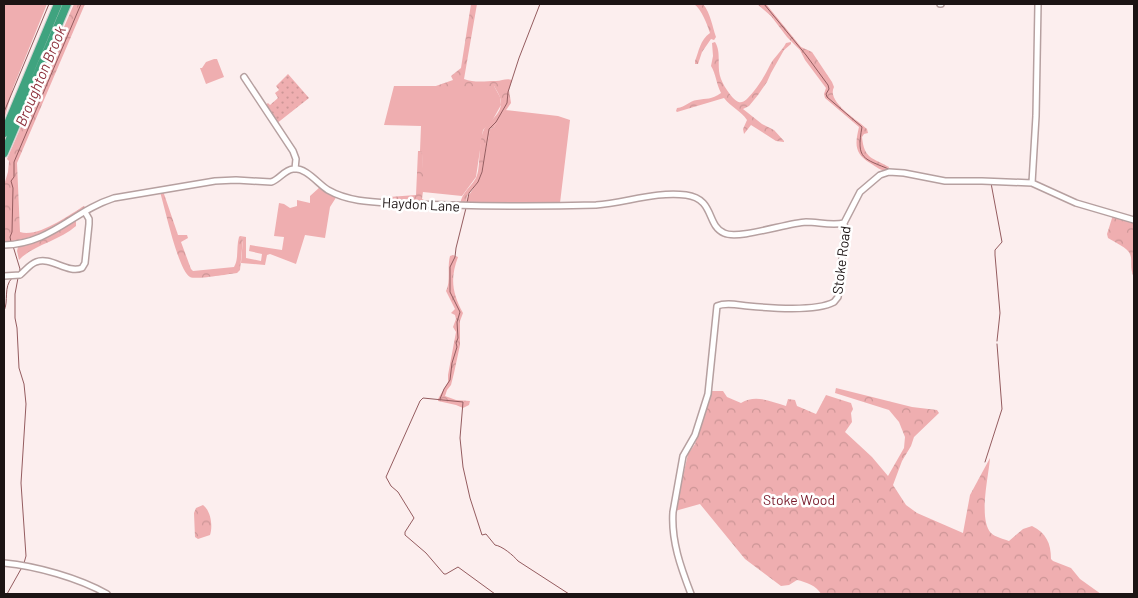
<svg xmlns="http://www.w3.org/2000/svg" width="1138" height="598" viewBox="0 0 1138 598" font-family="Barlow,sans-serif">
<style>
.green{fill:#efaeb0}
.forest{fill:url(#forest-crowns)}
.garden{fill:url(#garden-dots)}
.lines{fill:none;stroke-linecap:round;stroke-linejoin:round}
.stream{stroke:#945c5f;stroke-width:1}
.minor-casing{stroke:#b6a0a0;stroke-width:8}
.highway-casing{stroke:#d2d0d0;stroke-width:10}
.minor{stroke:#fff;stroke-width:5}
.highway{stroke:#3fa37f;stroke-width:8}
.labels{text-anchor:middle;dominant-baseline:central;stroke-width:5;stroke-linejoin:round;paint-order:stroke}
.street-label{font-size:14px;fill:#1c1414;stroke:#fff}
.park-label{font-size:14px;fill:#791c2c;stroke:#fff}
.water-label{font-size:15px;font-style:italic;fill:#8d303b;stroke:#fff}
</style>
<defs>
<pattern id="forest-crowns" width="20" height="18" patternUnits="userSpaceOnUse" patternTransform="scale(1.25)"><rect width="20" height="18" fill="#efaeb0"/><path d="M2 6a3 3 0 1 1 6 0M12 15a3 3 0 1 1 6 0" fill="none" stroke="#cc9596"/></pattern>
<pattern id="garden-dots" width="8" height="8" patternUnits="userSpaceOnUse" patternTransform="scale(1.25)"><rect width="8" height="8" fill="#efaeb0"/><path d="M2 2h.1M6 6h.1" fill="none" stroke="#cc9596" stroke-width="1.8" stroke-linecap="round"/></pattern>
</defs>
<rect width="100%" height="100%" fill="#fceeee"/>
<path class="green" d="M4 4H47L13 88 4 120Z
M214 59H217L224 77 206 84 200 68H202L206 62Z
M394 86H494L500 97 501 105 492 121 483 130 476 177 462 196 423 192 422 153 420 151 421 126 384 125Z
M505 110 558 116 570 120 560 203 465 204C469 192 476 187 481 175L490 129 494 127Z
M320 187 337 196 330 207 325 238 305 235 296 264 270 254 267 255 265 265 241 263 243 238 239 237 240 236 246 237V258L261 261 262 254 249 251 250 245 282 250 284 237 274 236 279 203 284 204 290 208 297 206V200L310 203V196Z"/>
<path class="forest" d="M74 4H85L17 163 20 232C38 238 69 215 84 206L85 207 84 210C56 227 37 239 4 242V185L8 172 9 161 7 159Z
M471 4H477L464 79C474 83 486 81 496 81 502 81 506 78 512 80L509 90 511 103 494 127 490 129 481 175 478 182 468 194 465 204H460C463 191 470 188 476 178 481 168 478 145 483 132 486 122 501 116 501 103 501 97 497 91 494 86L433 87 453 80 451 76 461 68Z
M694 4H703C711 14 712 26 716 37L714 40 711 39 702 52 698 64H695V61C699 51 700 40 710 33 707 24 702 10 694 4Z
M757 4H766L801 47 812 52 832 82 834 87C826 102 858 120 867 129L868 133 864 134 862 137C864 159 873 158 889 167L888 171C880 171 877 167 870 163 854 153 855 144 859 127L825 98 824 94 826 88 805 60 800 50 787 37 771 16Z
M715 42C722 53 716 67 721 79 723 84 726 89 729 93 740 108 744 103 754 91 761 82 765 75 770 65 774 57 782 51 786 43L791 42V44L784 50 771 73 767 82 758 95 749 106 743 109 762 124 774 130 784 141V142L776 141 751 125 744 134 743 129 747 120C741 111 731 107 724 98L677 112 676 111 677 108C686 107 689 101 697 100 707 98 711 100 721 93 716 83 716 74 711 66L713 56 712 43Z
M418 151H421L422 153 424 184 422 199 428 202 389 200 388 199 389 197 416 195Z
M163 191 178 235H187L188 238 181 242 191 269 193 271 234 267C239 259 236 247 239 237H241L243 238 240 270 237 273C228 274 197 280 190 277 178 270 165 208 160 192Z
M1113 215 1134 221V278C1129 267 1133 261 1130 254 1128 248 1114 242 1108 238L1107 234Z
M76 221V226C59 241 33 245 19 260L17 251 18 247 47 237Z
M453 255 458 257C450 278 452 293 463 313L460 321V345L454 373 451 385 447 390 445 396 456 400 470 401 469 405 463 408 456 405 438 401V399L448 382V375L456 332 453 327 456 319 455 315 451 313 455 309 446 291C451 281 447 267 450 256Z
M836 388 912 407 937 410 939 413 914 437 911 446 902 461 893 485 906 505 917 513 963 533 970 495 990 458C989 474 978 520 991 533 995 537 1004 539 1009 541L1023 529 1032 526C1046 533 1051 543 1051 559L1053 561 1071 568 1080 579 1101 594H821C817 586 806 582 797 580L789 585 781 586 745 559 700 504 675 511 688 454 695 444 711 391H723L727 397 741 403C755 394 770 401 786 406L788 399 795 400 797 406 816 414 826 395 851 403 853 409 851 413 852 422 845 432 872 457 888 476 904 448 905 437 899 422 889 410 835 393Z
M203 505C211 511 213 526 210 535L198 539 195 537 194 513 196 508Z"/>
<path class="garden" d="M288 74 309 98 276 124 264 106 268 103 270 105 278 98 275 93 279 90 276 86Z"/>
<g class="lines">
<path class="stream" d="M764 4 806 55 828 85 829 89 826 94 827 97 862 127C856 160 863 158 891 170
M4 112 49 4
M991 183 1002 242 995 250V255L1000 313 997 341
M467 203 469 193 478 182 482 172 489 129 496 122 507 103 508 92 519 58 540 4
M11 242 10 237 12 232 13 188 11 181 14 177V162L81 4
M13 246 20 269 19 273
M18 278 15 294V318L17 328 19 368 24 384 26 404 21 483 26 556 24 563
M4 311C9 301 3 287 12 278
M440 399 444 389 450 380 452 363 457 347 456 343 458 338 457 322 460 312 450 292V267L455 257 456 248 466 208
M985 462 1002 409 997 344
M7 594 21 569
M495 594 458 567 446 574H444L426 553 405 535V532L414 518 398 492 391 486 386 477 420 401 423 398 463 402 460 438 463 467 470 498 482 535 486 534 495 545C502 546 513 555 518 561L569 594"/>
<defs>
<path id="minor" d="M940 4H941
M244 77 293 151 296 159 295 169
M1032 183 1036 116 1038 4
M4 245C51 244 73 211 114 198L215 181 236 180 271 182C279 180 284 170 293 169 306 167 318 184 328 190 347 201 370 202 391 203 459 206 527 207 596 205 625 203 656 191 686 195 715 199 706 225 724 233 738 240 787 223 806 222 818 222 832 226 844 223
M4 276 20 275C25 271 30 264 36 262 51 256 67 274 82 268L85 263 89 224V219L85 212
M4 563C36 566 79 578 107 594
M691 594C681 568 671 541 673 512L683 456 695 435 708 394 717 306C726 302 738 305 748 306 769 308 816 312 834 302L838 297 845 231 844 223 860 192 880 175 889 172 904 173 945 181H982L1032 183 1076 203 1134 220"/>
<path id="highway" d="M4 133 58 4
M4 153 67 4"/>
</defs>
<use href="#minor" class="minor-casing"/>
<use href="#highway" class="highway-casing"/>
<use href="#minor" class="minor"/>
<use href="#highway" class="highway"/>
</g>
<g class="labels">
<g class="street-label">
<text transform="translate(421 204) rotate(3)">Haydon Lane</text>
<text transform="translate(841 260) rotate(-83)">Stoke Road</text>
</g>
<g class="park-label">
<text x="799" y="499">Stoke Wood</text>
</g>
<g class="water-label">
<text transform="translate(40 76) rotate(-67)">Broughton Brook</text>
</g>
</g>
<rect width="1138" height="598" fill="none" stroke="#1c1414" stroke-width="10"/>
</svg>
